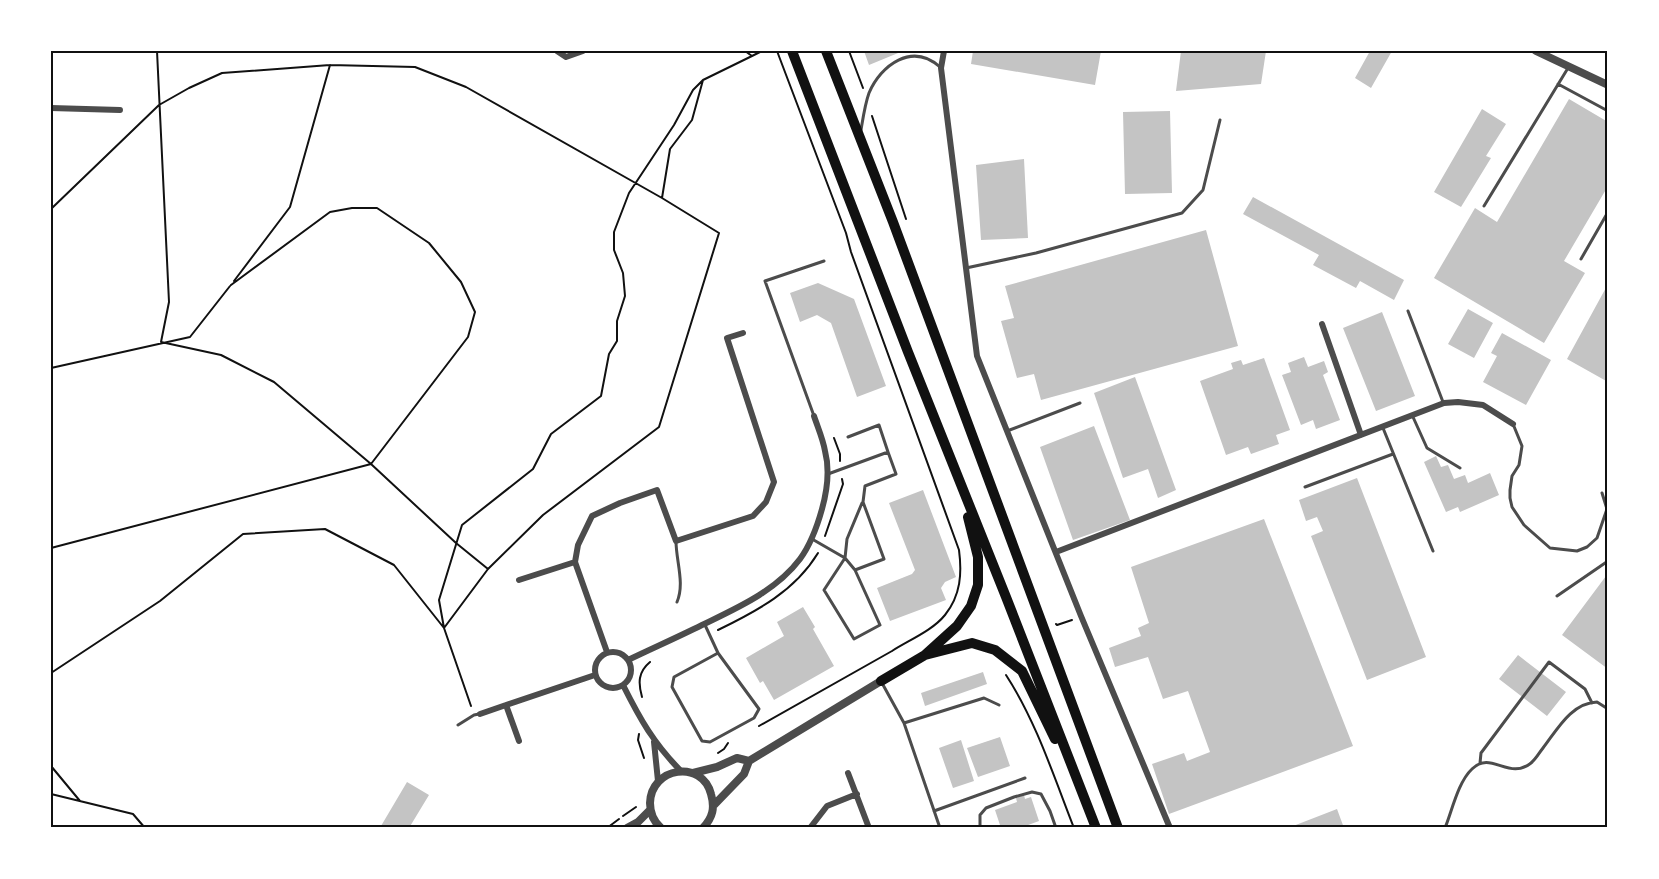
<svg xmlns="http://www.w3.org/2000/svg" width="1659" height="879" viewBox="0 0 1659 879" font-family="Raleway,sans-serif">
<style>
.building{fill:#c4c4c4}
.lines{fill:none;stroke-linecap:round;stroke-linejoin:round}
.path{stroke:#111;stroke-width:2}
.service{stroke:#4c4c4c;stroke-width:3}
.minor{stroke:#4c4c4c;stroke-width:6}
.tertiary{stroke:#4c4c4c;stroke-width:8}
.trunk{stroke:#111;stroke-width:10}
.neatline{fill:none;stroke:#111;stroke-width:2}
</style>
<rect width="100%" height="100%" fill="#fff"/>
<path class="building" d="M864 51H903L869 65Z
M973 51H1101L1095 85 971 64Z
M1181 51H1266L1261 84 1176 91Z
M1370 51H1392L1371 88 1355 78Z
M1569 99 1608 122V186L1564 261 1585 273 1544 343 1434 278 1475 208 1497 222Z
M1482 109 1506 124 1486 156 1491 158 1461 207 1434 192Z
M1170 111 1172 193 1125 194 1123 112Z
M1024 159 1028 238 981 240 976 165Z
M1253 197 1404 280 1394 300 1360 281 1356 288 1313 265 1319 255 1243 214Z
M1206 230 1238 346 1041 400 1034 374 1017 378 1001 321 1014 318 1005 286Z
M818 283 854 299 886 386 857 397 831 323 817 315 800 322 790 293Z
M1608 284V382L1567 359Z
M1468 309 1493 323 1474 358 1448 344Z
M1382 312 1415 396 1376 411 1343 328Z
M1502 333 1551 360 1526 405 1483 382 1497 356 1491 353Z
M1304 357 1308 367 1324 361 1328 372 1323 375 1340 420 1316 429 1313 420 1301 425 1282 375 1291 372 1288 363Z
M1264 358 1290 430 1276 435 1279 444 1251 454 1248 447 1226 455 1200 381 1233 369 1231 363 1241 360 1243 365Z
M1135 377 1176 490 1158 498 1148 469 1123 478 1094 393Z
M1094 426 1130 520 1073 540 1040 447Z
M1436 456 1441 467 1448 465 1454 479 1465 475 1468 483 1490 473 1499 495 1460 512 1458 507 1446 512 1424 462Z
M1357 478 1426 657 1367 680 1311 536 1323 531 1317 517 1306 521 1299 500Z
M923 490 956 577 945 582 941 588 946 600 890 621 877 588 912 574 915 570 889 503Z
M1264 519 1353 746 1169 814 1152 764 1184 753 1187 761 1210 752 1188 691 1163 699 1148 657 1115 667 1109 648 1141 636 1138 628 1149 623 1131 567Z
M1606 576 1608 578V669L1562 635Z
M803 607 815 627 813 629 834 666 774 700 763 681 760 683 746 658 784 636 777 622Z
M1518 655 1566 692 1547 716 1499 679Z
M983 672 987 684 925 706 921 693Z
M1000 737 1010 766 978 777 967 748Z
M961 740 974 781 953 788 939 748Z
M407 782 429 795 409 828H385L381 826Z
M1024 795 1025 799 1031 797 1039 821 1020 828H1001L995 810 1017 802 1016 798Z
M1337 809 1344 828H1288Z"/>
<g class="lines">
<path class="path" d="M157 51 169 302 161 342 221 355 274 382 371 464 456 543 488 569
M745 51 752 56 762 51
M849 51 863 88
M872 116 906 219
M51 209 159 105 189 88 222 73 330 65 415 67 466 87 662 198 670 149 692 120 703 80
M234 281 290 207 330 65
M51 368 190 337 230 286
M834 438 840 454V461
M825 536 843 484 842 479
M51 548 371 464 468 337 475 312 461 282 429 243 377 208H352L330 212 231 285
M1056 624 1057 625 1072 620
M444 628 439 600 462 525 533 469 551 434 601 396 609 354 617 341V321L625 296 623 273 614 250V232L629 193 674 125 693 90 703 80 752 56
M444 628 488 569 543 515 659 427 719 233 662 198
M718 630C757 611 795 591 818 553
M51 673 160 601 243 534 325 529 394 565 444 628 471 706
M1006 675C1036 721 1054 777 1074 828
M642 697C638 683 638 672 650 662
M759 726C804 701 848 676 892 651 909 640 932 631 945 615 961 595 962 573 959 550L851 252 846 233 777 51
M639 734 638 740 644 758
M718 753 724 749 728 743
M51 766 80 801
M51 794 133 814 145 828
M623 816 636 807
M1023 827V828
M607 828 619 819"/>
<path class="service" d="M1558 84 1608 111
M861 130C863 118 865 104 869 93 881 65 912 42 940 67
M1484 206 1568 68
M1581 259 1608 212
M966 268 1036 253 1182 213 1203 190 1220 120
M1408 311 1443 402
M814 416 765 281 824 261
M1413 417 1427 448 1460 468
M1513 424 1522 446 1519 465 1512 476 1510 490V498L1512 507 1524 525 1550 548 1577 551 1587 547 1597 538 1607 509 1602 493
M1383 428 1433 551
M1007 431 1080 403
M848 437 879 425 888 452
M1305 487 1393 454
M812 539 845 558 824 590 854 639 880 625 855 570 884 559 863 502 865 486 896 474 888 452 828 474
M676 541C676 561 685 583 677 602
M855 570 845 558 847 539 862 503
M1557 596 1608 561
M705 625 718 653 759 709 754 718 710 742 702 741 672 687 674 677 718 653
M882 683 904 723 940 828
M904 723 984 698 999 705
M458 725 474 715 479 714
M1480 763 1481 753 1549 662 1585 689 1592 703
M934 811 1025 778
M980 828V815L986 808 1014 797 1032 792 1041 794 1050 811 1056 828
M1445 828C1452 811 1458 782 1472 769 1491 750 1509 781 1531 763 1536 759 1539 753 1543 748 1557 730 1571 703 1597 702L1608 709"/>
<path class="minor" d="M557 51 566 57 583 51
M944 51 941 68 977 356 1081 616 1170 828
M51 108 120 110
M1322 324 1361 435
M1056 552 1444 403 1458 402 1483 405 1513 424
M519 580 575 562
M595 670a18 18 0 1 1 36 0a18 18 0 1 1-36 0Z
M607 652 575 562 578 545 592 516 620 503 657 490 676 541 753 516 766 502 774 482 727 338 743 333
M628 660C653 648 678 637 702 625 737 608 776 591 800 559 811 544 817 527 822 509 827 491 830 470 825 451 823 439 818 428 814 416
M623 685C640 719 654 744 681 771
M480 714 506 705
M519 741 506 705 595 675
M654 742 658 781
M848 773 869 828
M810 828 827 806 857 794"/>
<path class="tertiary" d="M1536 51 1608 85
M693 773 717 767 737 758 749 761
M714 805 744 774 749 761 881 681
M627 828 638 822 650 810
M661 828C653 821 650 813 650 803 651 767 702 759 711 794 715 808 713 817 703 828"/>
<path class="trunk" d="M792 51 908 352 1006 597 1096 828
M826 51 893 222 1118 828
M925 655 972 643 995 650 1022 671 1055 739
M881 681 925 655 957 626 971 606 978 585V557L968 517"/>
</g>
<rect width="1659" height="879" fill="none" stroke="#ffffff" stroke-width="105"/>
<rect x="52" y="52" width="1554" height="774" class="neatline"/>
</svg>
